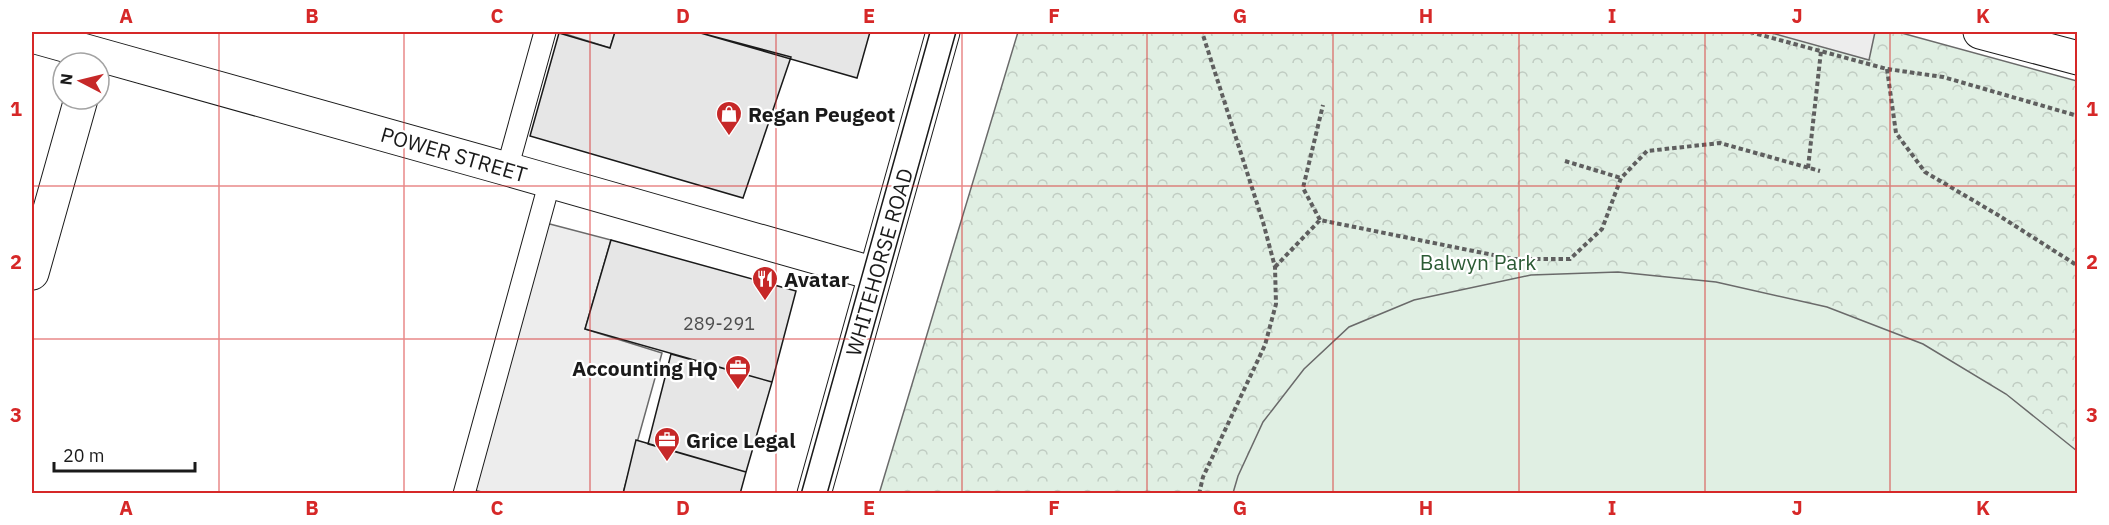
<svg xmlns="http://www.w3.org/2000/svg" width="2109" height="525" viewBox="0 0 2109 525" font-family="'IBM Plex Sans',sans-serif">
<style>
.forest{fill:url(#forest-crowns);stroke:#6a6a6a;stroke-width:1.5}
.pitch{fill:#e0efe3;stroke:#6a6a6a;stroke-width:1.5}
.parking{fill:#ededed;stroke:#6a6a6a;stroke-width:1.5}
.building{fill:#e6e6e6;stroke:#1a1a1a;stroke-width:1.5}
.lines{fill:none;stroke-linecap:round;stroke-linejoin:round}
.service-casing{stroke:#1a1a1a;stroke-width:23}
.minor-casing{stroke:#1a1a1a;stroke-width:35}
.primary-casing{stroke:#1a1a1a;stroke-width:35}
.path{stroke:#5f5f5f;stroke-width:4;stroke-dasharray:4.5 3;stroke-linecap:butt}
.service{stroke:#fff;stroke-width:21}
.minor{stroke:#fff;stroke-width:33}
.primary{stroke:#fff;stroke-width:33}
.tram{stroke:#1a1a1a;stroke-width:1.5}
.grid{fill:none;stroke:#d62828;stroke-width:1.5;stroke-opacity:0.55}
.labels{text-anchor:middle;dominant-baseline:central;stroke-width:4.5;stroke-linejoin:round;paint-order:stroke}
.number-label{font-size:18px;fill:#4d4d4d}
.poi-label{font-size:21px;font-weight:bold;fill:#1a1a1a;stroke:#fff;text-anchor:start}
.street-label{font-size:21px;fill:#1a1a1a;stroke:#fff}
.park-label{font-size:21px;fill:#2b5a34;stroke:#fff}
.neatline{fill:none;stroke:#d62828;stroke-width:2}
.grid-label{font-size:20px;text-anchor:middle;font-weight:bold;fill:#d62828}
</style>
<defs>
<pattern id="forest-crowns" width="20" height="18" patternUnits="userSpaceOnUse" patternTransform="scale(1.5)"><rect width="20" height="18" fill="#e0efe3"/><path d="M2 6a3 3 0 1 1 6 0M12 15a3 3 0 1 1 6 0" fill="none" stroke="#c0ccc2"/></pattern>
</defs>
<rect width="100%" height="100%" fill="#fff"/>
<path class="forest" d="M1018 32H1898L2077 81V493L879 494Z"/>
<path class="pitch" d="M1618 272 1716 282 1827 307 1923 344 2006 394 2077 451V493H1233L1238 476 1263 422 1304 369 1349 327 1414 300 1531 275Z"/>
<path class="parking" d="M559 32H615L610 48Z
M1768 32H1875L1869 60Z
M546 223 611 240 585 329 662 353 623 493 489 494 474 490Z"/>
<path class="building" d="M615 32H697L791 57 743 198 530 136 559 33 610 48Z
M697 32H870L857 78Z
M611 240 796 291 772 382 585 329Z
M671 354 772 382 746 472 648 444Z
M636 440 746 472 740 494H623Z"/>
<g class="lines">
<defs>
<path id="service" d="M507 169 545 32
M464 494 550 181"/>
<path id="minor" d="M1980 32 2078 58
M32 36 507 169 875 274
M32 273 81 99"/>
<path id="primary" d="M814 494 943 32"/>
</defs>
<use href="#service" class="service-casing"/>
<use href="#minor" class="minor-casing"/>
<use href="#primary" class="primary-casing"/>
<path class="path" d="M1750 32 1887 69 1943 77 2078 116
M1887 69 1896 133 1925 172 1998 215 2078 266
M1565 161 1621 178
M1808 168 1821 51
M1320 220 1303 188 1323 105
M1275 267 1320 220 1513 259H1570L1602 229 1621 178 1647 151 1720 143 1820 171
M1199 494 1203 477 1265 345 1276 304 1275 267 1263 222 1202 32"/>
<use href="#service" class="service"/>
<use href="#minor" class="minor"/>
<use href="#primary" class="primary"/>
<path class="tram" d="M801 494 930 32
M827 494 956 32"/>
</g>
<path class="grid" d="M219 32V494M404 32V494M590 32V494M776 32V494M962 32V494M1147 32V494M1333 32V494M1519 32V494M1705 32V494M1890 32V494M32 186H2078M32 339H2078"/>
<defs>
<symbol id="shop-pin" viewBox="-11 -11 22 30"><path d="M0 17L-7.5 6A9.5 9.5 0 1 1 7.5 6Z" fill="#c62828" stroke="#fff"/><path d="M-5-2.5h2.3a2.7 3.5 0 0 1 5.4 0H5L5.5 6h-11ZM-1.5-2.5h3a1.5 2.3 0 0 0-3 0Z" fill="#fff"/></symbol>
<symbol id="restaurant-pin" viewBox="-11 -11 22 30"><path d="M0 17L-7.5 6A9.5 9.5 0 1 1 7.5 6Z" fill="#c62828" stroke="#fff"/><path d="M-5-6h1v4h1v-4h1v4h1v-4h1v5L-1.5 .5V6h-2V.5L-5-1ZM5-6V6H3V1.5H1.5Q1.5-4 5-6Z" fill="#fff"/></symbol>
<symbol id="office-pin" viewBox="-11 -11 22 30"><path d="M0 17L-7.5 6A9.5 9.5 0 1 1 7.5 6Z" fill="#c62828" stroke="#fff"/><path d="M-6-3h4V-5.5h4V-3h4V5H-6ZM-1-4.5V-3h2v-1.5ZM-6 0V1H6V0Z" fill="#fff"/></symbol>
</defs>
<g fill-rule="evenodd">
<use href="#shop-pin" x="714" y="99" width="30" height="40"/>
<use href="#restaurant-pin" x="750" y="264" width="30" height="40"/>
<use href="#office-pin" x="723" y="353" width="30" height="40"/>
<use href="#office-pin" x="652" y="425" width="30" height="40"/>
</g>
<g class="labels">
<g class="number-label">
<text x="719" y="323">289-291</text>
</g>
<g class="poi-label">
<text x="748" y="114">Regan Peugeot</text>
<text x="784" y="279">Avatar</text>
<text x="718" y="368" text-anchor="end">Accounting HQ</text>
<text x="686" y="440">Grice Legal</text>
</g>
<g class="street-label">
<text transform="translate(454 154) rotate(16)">POWER STREET</text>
<text transform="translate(879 262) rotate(-74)">WHITEHORSE ROAD</text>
</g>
<g class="park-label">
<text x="1478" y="262">Balwyn Park</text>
</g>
</g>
<rect width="2109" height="525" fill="none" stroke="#ffffff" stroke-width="66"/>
<g transform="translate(81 81) rotate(277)"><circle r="28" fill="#ffffff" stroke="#a3a3a3" stroke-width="1.5"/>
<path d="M0-4.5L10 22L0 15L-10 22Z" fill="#c62828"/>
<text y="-9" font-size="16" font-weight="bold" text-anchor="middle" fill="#1a1a1a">N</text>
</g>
<path d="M54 462v9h141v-9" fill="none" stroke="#1a1a1a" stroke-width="3"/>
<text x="63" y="462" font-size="18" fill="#1a1a1a" stroke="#ffffff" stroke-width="4.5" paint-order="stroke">20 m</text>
<rect x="33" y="33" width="2043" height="459" class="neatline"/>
<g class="grid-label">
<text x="126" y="23">A</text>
<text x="312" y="23">B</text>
<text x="497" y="23">C</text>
<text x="683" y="23">D</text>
<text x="869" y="23">E</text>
<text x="1054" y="23">F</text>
<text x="1240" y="23">G</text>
<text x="1426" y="23">H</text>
<text x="1612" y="23">I</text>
<text x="1797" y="23">J</text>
<text x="1983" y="23">K</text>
<text x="16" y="116">1</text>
<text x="2092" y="116">1</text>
<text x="16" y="269">2</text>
<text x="2092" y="269">2</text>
<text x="16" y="422">3</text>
<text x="2092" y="422">3</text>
<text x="126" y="515">A</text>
<text x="312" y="515">B</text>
<text x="497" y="515">C</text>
<text x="683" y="515">D</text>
<text x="869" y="515">E</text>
<text x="1054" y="515">F</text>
<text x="1240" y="515">G</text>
<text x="1426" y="515">H</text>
<text x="1612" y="515">I</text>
<text x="1797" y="515">J</text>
<text x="1983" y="515">K</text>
</g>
</svg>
